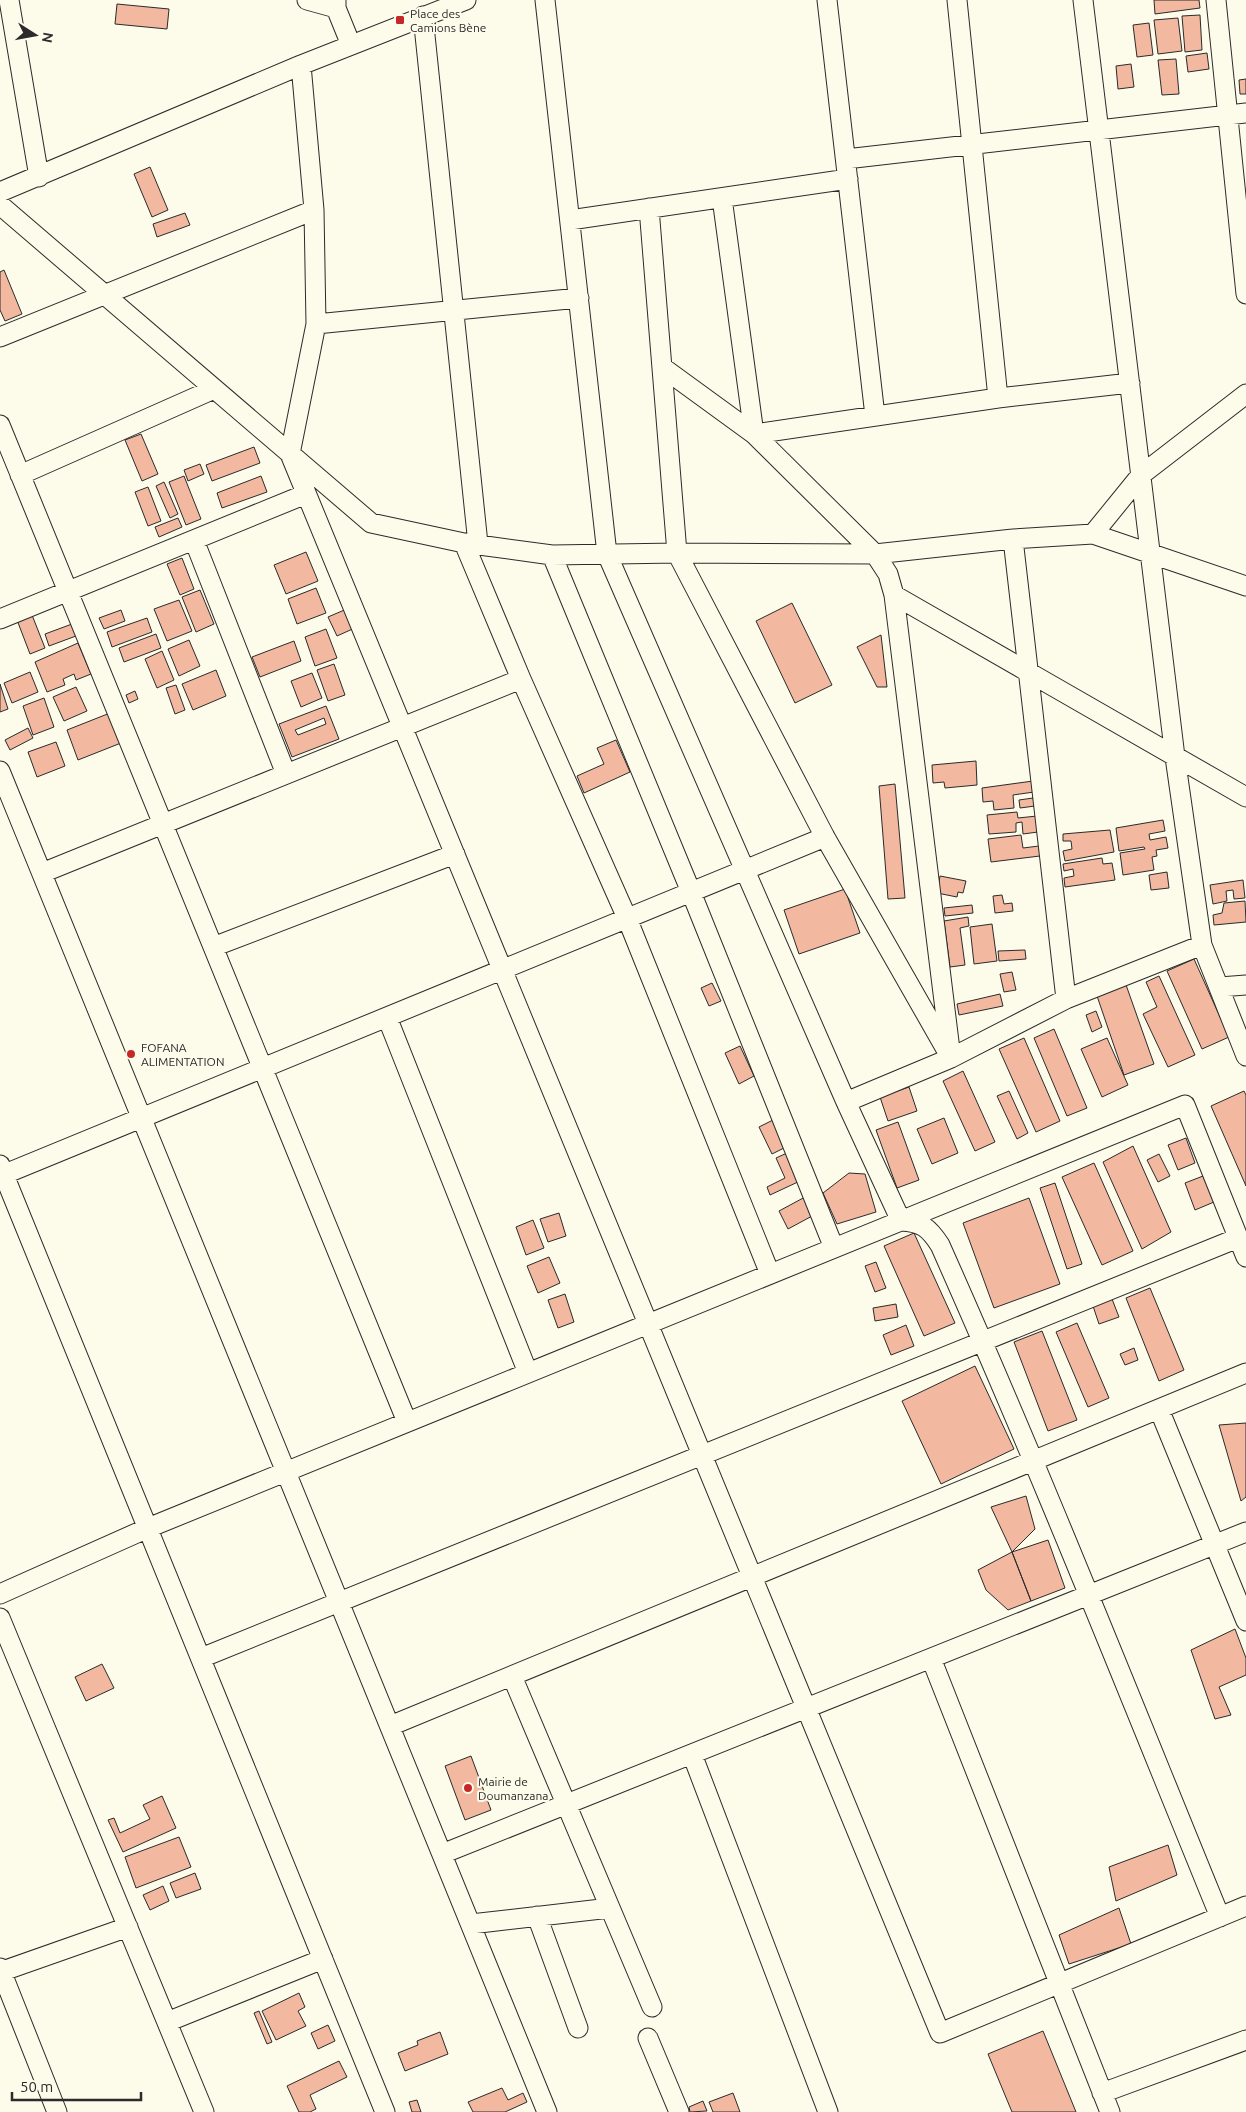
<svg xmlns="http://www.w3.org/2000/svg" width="1246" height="2112" viewBox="0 0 1246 2112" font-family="Ubuntu,sans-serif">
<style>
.building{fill:#f2b8a0;stroke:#2b2b2b;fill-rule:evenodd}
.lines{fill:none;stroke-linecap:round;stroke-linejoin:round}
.minor-casing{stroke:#2b2b2b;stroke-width:21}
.minor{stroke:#fdfbea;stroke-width:19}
.poi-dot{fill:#c62828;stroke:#fdfbea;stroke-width:2}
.labels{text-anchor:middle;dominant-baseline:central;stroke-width:4;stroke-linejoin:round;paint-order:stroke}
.poi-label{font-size:12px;fill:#2b2b2b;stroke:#fdfbea;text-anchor:start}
</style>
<rect width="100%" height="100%" fill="#fdfbea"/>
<path class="building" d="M1154 0H1199L1200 8 1155 14Z
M117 4 169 9 167 29 115 24Z
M1200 15 1202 50 1185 52 1182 16Z
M1178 18 1182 51 1158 54 1154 20Z
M1149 23 1153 55 1137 57 1133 25Z
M1207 53 1209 69 1188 72 1186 56Z
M1176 59 1179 94 1162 95 1158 60Z
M1131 64 1134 87 1118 89 1116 66Z
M1246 79V94H1240L1239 80Z
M150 167 168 210 152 217 134 174Z
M185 213 190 225 157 237 153 224Z
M4 270 22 314 5 321 0 310V272Z
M141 434 158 474 142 481 125 440Z
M254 447 260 463 212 481 206 465Z
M200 464 204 474 188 481 184 470Z
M184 476 201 519 186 525 169 482Z
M261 476 267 492 222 508 217 493Z
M164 482 178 514 170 518 156 486Z
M148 487 161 521 148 526 135 492Z
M178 518 182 527 159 537 155 527Z
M306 552 318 581 286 594 274 565Z
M182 558 194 589 180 595 167 564Z
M316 588 326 613 297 624 288 599Z
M200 590 214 624 196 632 182 597Z
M179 600 192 631 167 641 154 609Z
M792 603 832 685 795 703 756 621Z
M349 608 357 627 337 636 328 617Z
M121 610 125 621 104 629 99 618Z
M32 615 45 648 30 654 17 620Z
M147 618 152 632 112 647 107 632Z
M72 624 76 636 49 646 45 634Z
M326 629 337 658 315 666 305 637Z
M156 634 161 648 124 662 119 648Z
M881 635 887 687H877L857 647Z
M189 640 200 666 179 676 168 649Z
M294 641 301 661 260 677 252 657Z
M78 643 91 674 76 680 74 674 63 679 65 685 47 692 35 662Z
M162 651 174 680 157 688 145 659Z
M334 664 345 695 328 701 317 670Z
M216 670 226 696 193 710 182 684Z
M30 672 38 692 12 703 4 683Z
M312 673 322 698 301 707 291 681Z
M0 684 8 709 0 712Z
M176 685 185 710 175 714 166 688Z
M76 687 87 711 64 721 53 697Z
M135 691 138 699 129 703 126 695Z
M44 698 54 727 33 735 23 706Z
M326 706 339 739 292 757 279 724ZM324 718 326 724 298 735 295 730Z
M110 713 121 743 78 760 67 730Z
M28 728 33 738 10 750 5 740Z
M616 740 630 772 584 793 577 776 604 764 597 748Z
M56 742 65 766 37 777 28 752Z
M976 761 977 785 945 788 944 782 933 783 932 765Z
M1033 781 1034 792 1013 795 1014 808 994 810 993 801 983 802 982 788Z
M895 784 905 898 888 899 879 786Z
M1033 798 1035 806 1020 808 1019 800Z
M1017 812 1018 818 1037 816 1038 832 1023 834 1022 822 1016 823V832L989 834 987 815Z
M1163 820 1165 831 1149 834 1150 840 1166 837 1168 848 1156 850 1157 856 1152 857 1154 870 1123 875 1120 853 1145 849 1144 847 1119 851 1116 828Z
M1110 830 1114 852 1065 861 1063 851 1072 849 1071 841H1063V834Z
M1021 835 1023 848 1039 846 1040 856 991 862 988 839Z
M1102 858 1103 864 1112 863 1115 880 1065 887 1064 878 1074 876 1073 869 1064 871 1063 864Z
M1167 872 1169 888 1151 890 1149 875Z
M940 876 966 881 963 893 958 892 957 897 937 893Z
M1243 880 1245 898 1234 899 1233 890 1226 891 1227 901 1213 904 1210 885Z
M845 889 860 933 799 954 784 910Z
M1002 895 1004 904 1012 903 1013 911 995 913 993 896Z
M1245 901 1246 922 1214 925 1213 915 1222 913 1224 903Z
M972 905 973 913 945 916 944 908Z
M968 917 969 926 960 928 965 965 950 967 944 921Z
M992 924 997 961 974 964 970 927Z
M1025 950 1026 959 999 961 998 951Z
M1194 959 1229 1037 1202 1049 1167 971Z
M1012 972 1016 990 1004 992 1000 974Z
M1159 976 1195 1055 1168 1067 1143 1014 1157 1007 1146 982Z
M1125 982 1154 1064 1124 1075 1096 993Z
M712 983 721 1001 709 1006 701 988Z
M1000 994 1003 1006 959 1015 957 1004Z
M1096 1011 1102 1027 1092 1032 1086 1015Z
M1054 1029 1087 1108 1067 1116 1034 1038Z
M1024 1038 1060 1121 1036 1132 999 1049Z
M1107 1038 1128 1085 1102 1097 1081 1049Z
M740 1046 754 1076 739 1084 725 1053Z
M963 1071 995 1142 975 1151 943 1081Z
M909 1087 917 1111 888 1121 880 1097Z
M1009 1091 1028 1133 1017 1139 997 1096Z
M1244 1091 1246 1095V1186L1211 1106Z
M944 1118 958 1153 932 1164 917 1129Z
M773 1120 786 1147 772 1154 759 1127Z
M898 1122 919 1180 897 1188 876 1130Z
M1186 1138 1195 1163 1178 1170 1168 1145Z
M1133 1146 1171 1232 1142 1249 1103 1162Z
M787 1153 800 1181 770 1195 767 1187 785 1178 776 1158Z
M1159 1154 1170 1176 1158 1182 1147 1160Z
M1094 1163 1133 1251 1102 1265 1062 1177Z
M849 1173 865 1174 876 1212 837 1224 823 1193Z
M1203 1176 1214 1202 1195 1210 1185 1183Z
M1055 1183 1082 1264 1067 1269 1040 1188Z
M805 1197 814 1215 788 1229 779 1211Z
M1029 1198 1060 1284 994 1308 963 1223Z
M559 1213 566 1236 548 1242 540 1219Z
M533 1220 544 1248 526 1255 516 1227Z
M914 1233 955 1323 924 1336 884 1246Z
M549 1257 560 1283 538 1293 527 1266Z
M876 1262 886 1288 875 1292 865 1266Z
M1150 1288 1184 1370 1159 1381 1126 1298Z
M565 1294 574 1322 558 1328 548 1300Z
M1112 1299 1119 1317 1099 1324 1093 1306Z
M896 1304 898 1317 875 1321 873 1308Z
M1077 1323 1109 1398 1088 1407 1056 1332Z
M906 1325 914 1346 891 1355 883 1335Z
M1042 1331 1077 1420 1048 1431 1014 1342Z
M1134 1348 1138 1360 1125 1365 1120 1354Z
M975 1366 1014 1449 941 1484 902 1401Z
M1246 1423V1497L1241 1501 1219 1425Z
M1026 1496 1035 1529 1012 1552 991 1507Z
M1048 1540 1065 1588 1031 1601 1012 1552Z
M1012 1552 1031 1601 1008 1610 986 1590 978 1570Z
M1235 1629 1246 1658V1675L1219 1687 1231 1715 1215 1719 1191 1650Z
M102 1664 114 1688 86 1701 75 1677Z
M471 1756 491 1810 465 1820 445 1766Z
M162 1796 176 1828 123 1852 108 1820 114 1818 120 1833 150 1819 143 1805Z
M179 1837 191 1867 136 1888 125 1857Z
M1168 1845 1177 1875 1116 1901 1109 1867Z
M195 1873 201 1889 176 1898 170 1883Z
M163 1886 169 1901 150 1910 143 1895Z
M1119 1908 1131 1944 1069 1964 1059 1935Z
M299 1993 305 2007 298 2011 306 2026 276 2040 262 2011Z
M259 2011 272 2042 267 2044 254 2013Z
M328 2025 335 2041 318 2049 311 2033Z
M1043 2031 1076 2112H1012L988 2054Z
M440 2032 448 2054 405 2071 398 2053 418 2045 417 2041Z
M339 2061 347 2077 310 2095 316 2109 310 2112H299L287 2086Z
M502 2088 508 2100 523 2093 527 2102 505 2112H473L468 2102Z
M733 2093 740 2112H713L709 2102Z
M417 2100 421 2112H412L409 2102Z
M703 2101 707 2111 690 2112 689 2107Z"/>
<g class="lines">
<defs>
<path id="minor" d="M9 0 39 177
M307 0 336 8
M336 0V8L351 45
M545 0 607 554 846 1102 901 1221C922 1222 929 1228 940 1245 1039 1467 1128 1692 1220 1917
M827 0 875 416
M957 0 998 398
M1083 0 1175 757 1202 945 1246 1056
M1216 0 1246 294
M423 16 478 544
M301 65 314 210 316 324 290 454 940 2033 1246 1906
M846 159 1246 113
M0 192 301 65 466 0
M722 198 754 434 998 398 1130 383
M0 205 371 523 464 543 552 555 677 553 875 554 1013 539 1093 534 1246 586
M649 208 677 553 825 837 951 1058
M570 220 848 179
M316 324 579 298
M0 337 314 210
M662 367 754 434 875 554 888 574 894 595 950 1050
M0 425 407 1422
M20 475 214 389
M1093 534 1141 475 1246 394
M1013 539 1066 999
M194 540 286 774
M464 543 521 679 627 918 770 1274
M552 555 691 892 834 1248
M894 595 1246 797
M0 619 306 494
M0 771 547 2112
M42 873 521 679
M213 947 455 854
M1220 987 1246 985
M387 1017 528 1373
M846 1102 951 1058 1066 999 1202 945
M0 1165 385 2112
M0 1176 825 837
M1159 1409 1246 1621
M0 1594 148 1528 1185 1105 1246 1257
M0 1618 204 2112
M201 1658 1238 1238
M931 1658 1110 2112
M512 1676 652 2007
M390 1726 1246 1373
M692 1754 828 2112
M442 1854 1246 1532
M537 1916 578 2028
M471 1924 610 1908
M0 1968 57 2112
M0 1972 128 1927
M167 2022 323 1959
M648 2038 679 2112
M1102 2093 1246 2040"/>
</defs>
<use href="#minor" class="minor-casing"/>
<use href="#minor" class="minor"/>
</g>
<g class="poi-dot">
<rect x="395" y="15" width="10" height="10" rx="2.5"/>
<circle cx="131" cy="1054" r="5"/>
<circle cx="468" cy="1788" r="5"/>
</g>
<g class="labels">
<g class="poi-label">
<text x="410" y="13">Place des<tspan x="410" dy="14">Camions Bène</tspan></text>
<text x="141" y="1047">FOFANA<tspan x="141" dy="14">ALIMENTATION</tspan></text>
<text x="478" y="1781">Mairie de<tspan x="478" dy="14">Doumanzana</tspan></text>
</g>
</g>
<g transform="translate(35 35) rotate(101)" stroke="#fdfbea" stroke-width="4" paint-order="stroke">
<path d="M0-4L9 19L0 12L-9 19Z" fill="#2b2b2b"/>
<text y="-8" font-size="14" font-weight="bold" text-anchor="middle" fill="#2b2b2b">N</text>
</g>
<path d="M12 2092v8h129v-8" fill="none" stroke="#2b2b2b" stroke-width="2.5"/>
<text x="20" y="2092" font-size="15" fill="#2b2b2b" stroke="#fdfbea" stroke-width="4" paint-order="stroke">50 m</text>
</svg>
